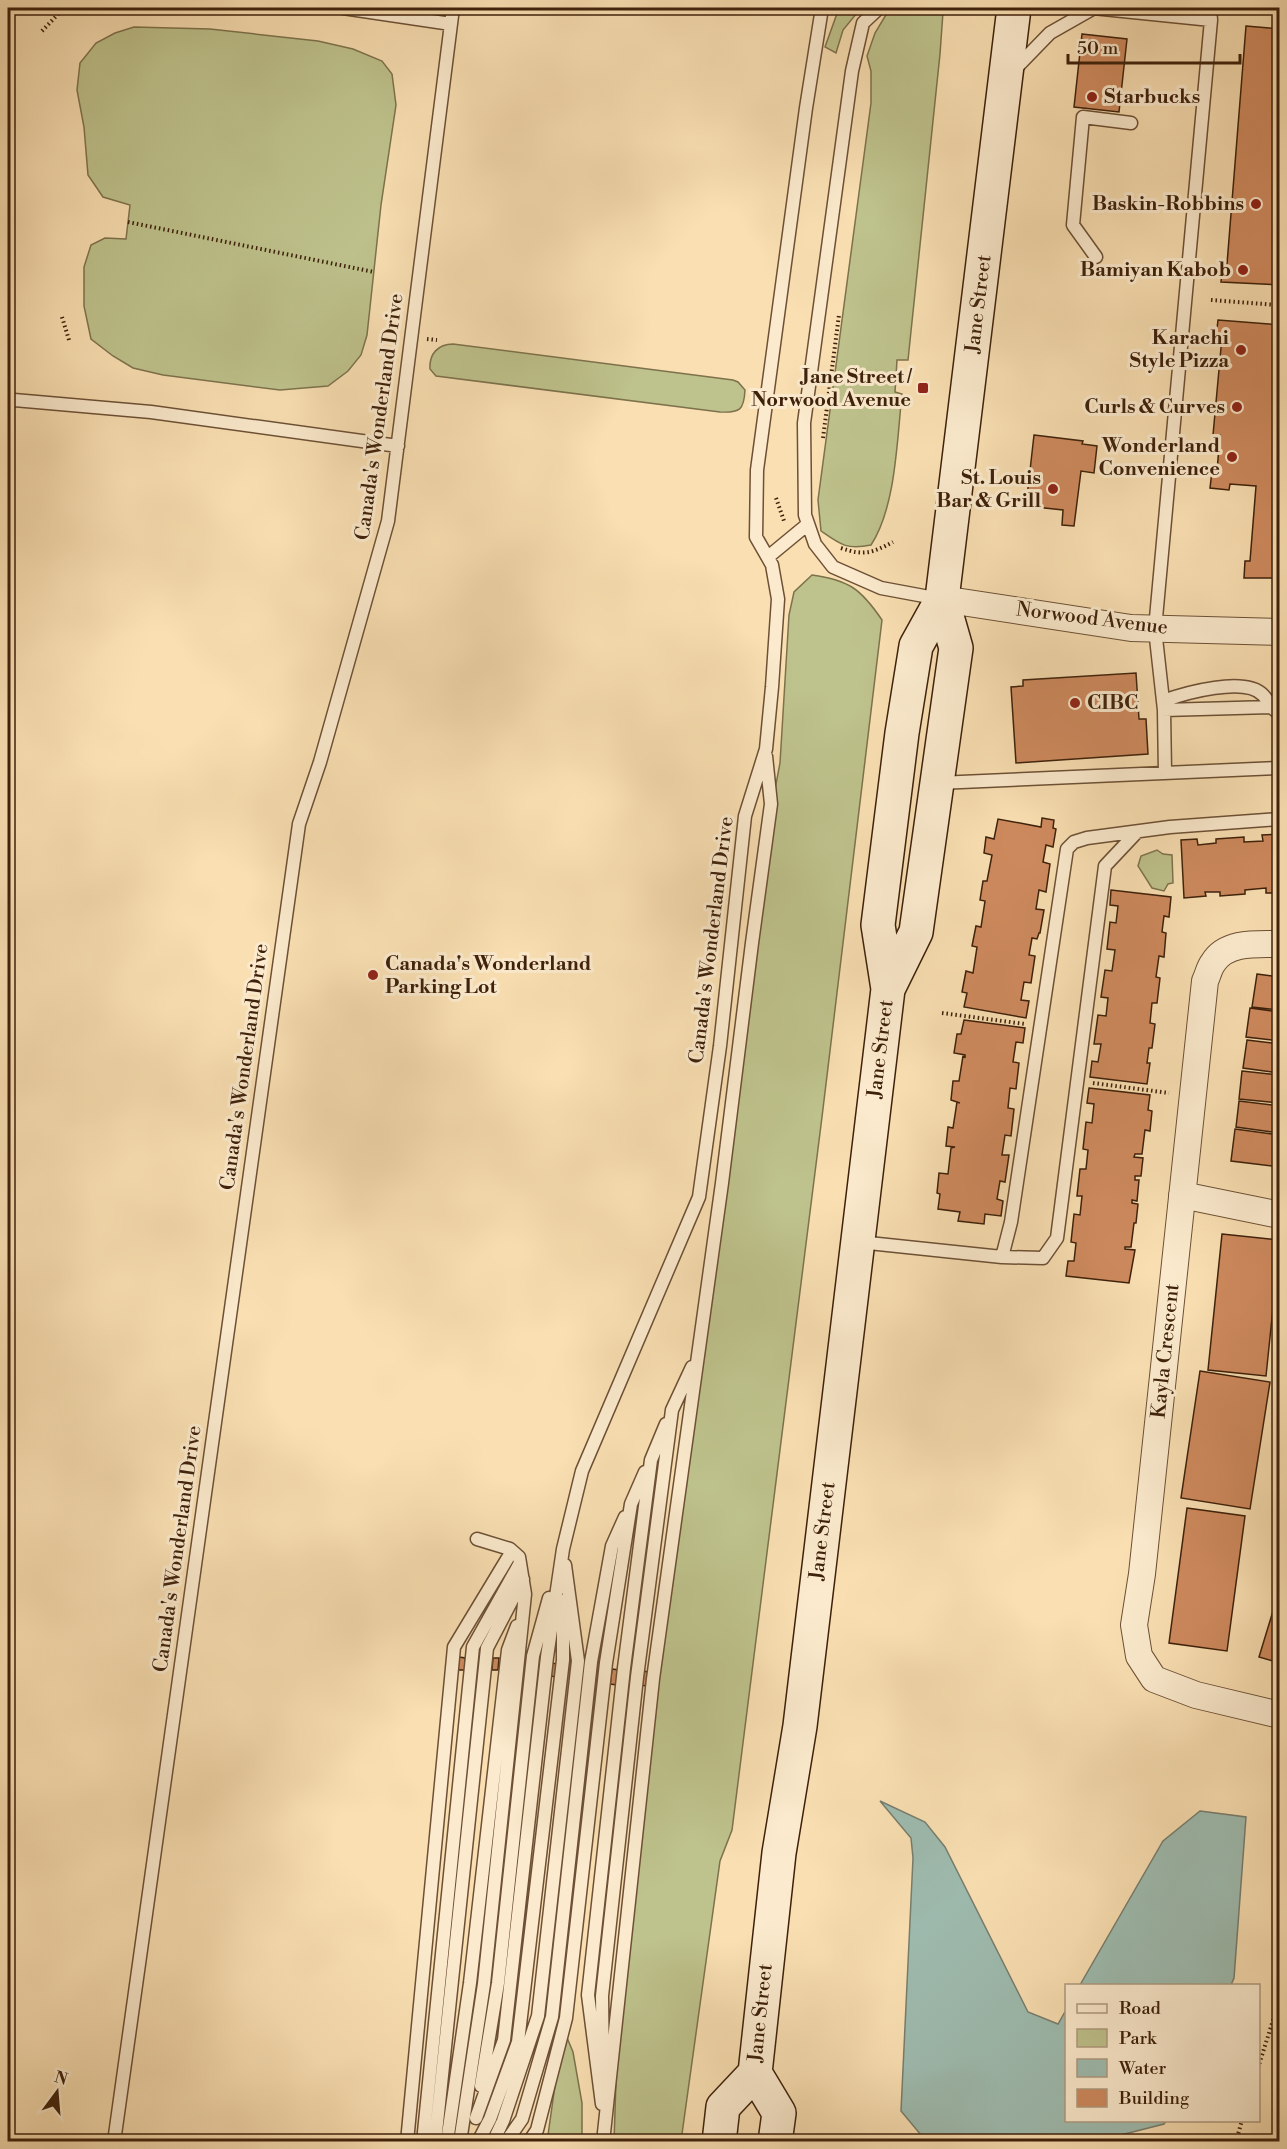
<svg xmlns="http://www.w3.org/2000/svg" width="1287" height="2149" viewBox="0 0 1287 2149" font-family="'Libre Bodoni',serif">
<style>
.green{fill:#bec28c;stroke:#7e724c;stroke-width:1.5}
.water{fill:#9ebcb0;stroke:#787e6e;stroke-width:1.5}
.building{fill:#ce8a5e;stroke:#3e210b;stroke-width:1.5}
.lines{fill:none;stroke-linecap:round;stroke-linejoin:round}
.lane-casing{stroke:#6d5035;stroke-width:15}
.street-casing{stroke:#6d5035;stroke-width:28}
.secondary-casing{stroke:#3e210b;stroke-width:36}
.path{stroke:#3e210b;stroke-width:4;stroke-dasharray:1.5 3;stroke-linecap:butt}
.lane{stroke:#fbeacd;stroke-width:12}
.street{stroke:#fbeacd;stroke-width:26}
.secondary{stroke:#fbeacd;stroke-width:33}
.poi-dot{fill:#8f2418;stroke:#fbeacd;stroke-width:2}
.labels{text-anchor:middle;dominant-baseline:central;stroke-width:6;stroke-linejoin:round;paint-order:stroke}
.poi-label{font-size:20px;font-weight:bold;fill:#3e210b;stroke:#fbeacd;text-anchor:end}
.street-label{font-size:20px;fill:#3e210b;stroke:#fbeacd}
</style>
<rect width="100%" height="100%" fill="#f9dfb2"/>
<filter id="stains"><feTurbulence type="fractalNoise" baseFrequency=".00333" numOctaves="4"/><feColorMatrix values="0 0 0 0 .2 0 0 0 0 .09 0 0 0 0 .02 0 0 0 .5 -.17"/></filter>
<radialGradient id="worn" r=".72"><stop offset=".6" stop-color="#630" stop-opacity="0"/><stop offset="1" stop-color="#630" stop-opacity=".3"/></radialGradient>
<path class="green" d="M839 8H861L843 30 836 53 825 47Z
M890 8H929L943 12 940 54 908 360H897L895 392 902 394C897 439 896 507 871 545 847 550 841 545 821 531L818 500 871 103V71L867 56 875 33Z
M134 27 210 29 318 41 353 49 382 61 392 74 396 105 381 205 367 335 361 355 348 371 328 386 280 390 163 375 133 368 113 356 91 339 84 306V267L91 245 105 238 126 239 130 205 103 197 88 175 84 127 77 90 80 63 96 43 115 33Z
M453 344 733 380 738 382 745 390C744 410 740 413 720 412L436 376 430 369C429 354 438 344 453 344Z
M812 575C849 580 861 589 882 620L822 1117 732 1830 720 1861 681 2141 614 2142 617 2050 656 1698 772 805 780 763 789 615 794 592Z
M1157 850 1163 854 1172 855 1173 883 1168 884 1164 891 1152 888 1138 866 1141 856Z
M563 2028 573 2052 582 2103V2141L546 2142 548 2135Z"/>
<path class="water" d="M880 1801 925 1822 945 1847 1028 2012 1058 2024 1066 2010V2120L1166 2121 1164 2124 1097 2141H926L901 2111 913 1858 911 1838Z
M1200 1811 1246 1817 1234 1978 1231 1985H1080L1163 1841Z"/>
<path class="building" d="M1246 26 1280 29V285L1221 282 1223 264H1227Z
M1082 34 1127 39 1119 112 1074 107Z
M1218 320 1280 325V578H1244L1245 561H1250L1256 486 1230 484 1229 490 1210 488 1212 471H1217L1220 435H1213L1222 337H1216Z
M1034 435 1083 441 1082 444 1097 446 1094 473 1081 471 1074 526 1062 525 1063 510 1026 506Z
M1136 673 1139 719H1146L1148 754 1016 763 1011 687 1023 686V680Z
M1042 818 1054 820 1053 828 1056 829 1053 847 1046 845 1043 862 1050 864 1046 892 1039 890 1036 909 1044 910 1040 933H1039L1037 939 1032 938 1029 955 1035 956 1031 983 1024 982 1021 1000 1029 1001 1026 1018 964 1007 967 993 962 992 966 971 973 973 977 947 972 946 976 926 981 927 985 901 980 900 983 881H987L992 855 984 853 986 837 994 839 998 819 1041 827Z
M1280 834V893H1266V888L1245 890V894L1220 896V892H1205L1206 896 1184 898 1181 840 1197 839 1198 845 1216 843V839L1244 837V842L1263 841 1262 835Z
M1111 890 1171 897 1169 917 1164 916 1162 932 1166 933 1164 957 1159 956 1156 977 1160 978 1157 1003H1152L1150 1023 1155 1024 1152 1048H1149L1147 1063H1150L1147 1084 1090 1077 1092 1061 1098 1062 1101 1044H1094L1098 1015 1106 1016 1108 998 1101 997 1105 970 1112 971 1115 950 1107 949 1110 922 1116 923 1118 906 1110 905Z
M1257 974 1280 977V1010L1252 1007Z
M1250 1008 1280 1012V1041L1246 1037Z
M964 1020 1025 1028 1023 1043 1016 1042 1013 1062 1019 1063 1016 1089 1010 1088 1008 1108 1014 1109 1011 1136 1005 1135 1002 1155H1009L1005 1182 1000 1181 997 1199 1003 1201 1001 1216 985 1214 984 1224 958 1221 960 1212 938 1209 940 1194 937 1193 939 1173 948 1174 951 1148 955 1147 946 1146 948 1127 953 1128 957 1102 960 1103 951 1100 953 1081H959L963 1056 965 1057V1055L954 1053 957 1034H961Z
M1247 1040 1280 1044V1073L1243 1068Z
M1242 1071 1280 1075V1103L1239 1099Z
M1089 1088 1150 1095 1148 1110 1152 1111 1150 1131 1145 1130 1142 1154H1135L1134 1157 1143 1158 1141 1176H1135V1180H1139L1137 1201 1132 1200V1203L1138 1204 1136 1223H1134L1131 1247H1125V1249L1135 1250 1129 1283 1066 1276 1068 1261H1074L1076 1243 1071 1242 1074 1214 1080 1215 1082 1196H1077L1080 1169H1086L1088 1150 1083 1149 1086 1122 1092 1123 1094 1104 1087 1103Z
M1239 1101 1280 1106V1133L1236 1127Z
M1235 1129 1280 1135V1167L1231 1161Z
M1222 1234 1280 1240 1266 1376 1208 1370Z
M1200 1371 1270 1382 1250 1509 1181 1498Z
M1187 1508 1245 1516 1227 1651 1169 1643Z
M1277 1598H1280V1663L1259 1657Z
M459 1657 465 1658V1670H458Z
M493 1658H499L498 1670H492Z
M552 1663 557 1664 556 1677 550 1676Z
M612 1669 619 1670 617 1685 610 1684Z
M642 1671 649 1672 647 1686 640 1685Z"/>
<g class="lines">
<defs>
<path id="lane" d="M343 8 451 24
M879 8 863 23 852 71 804 423 805 515 815 544 833 567 881 588 940 599
M1093 8 1211 20 1210 8
M1015 69 1050 33 1094 8
M1096 257 1073 225 1083 117 1131 123
M8 402 14 400 151 412 398 446
M768 557 808 524
M1163 701C1185 693 1245 676 1263 695 1266 698 1269 703 1271 707
M1164 710 1155 629 1211 20
M1165 773 1164 710 1271 707 1280 714
M938 783 1278 768 1280 766
M859 1242 1002 1257 1043 1258 1057 1238 1105 866 1137 832
M1002 1257 1011 1222 1067 849 1074 842 1087 838 1170 827 1280 819
M603 2074 602 1996 637 1677 672 1410 692 1367
M481 2086 498 1983 533 1656 549 1598
M602 2104 588 1995 624 1668 651 1460 666 1424
M476 2118 504 2040 547 1657 563 1549 582 1471 699 1197 720 1046 745 816 766 749 772 687 778 599 772 565 756 537 757 470 806 108 822 8
M114 2142 299 824 320 762 388 521 453 8
M407 2142 454 1647 512 1551
M423 2142 473 1647 520 1563
M435 2142 487 1648 523 1579
M447 2142 470 1983 508 1650 517 1626
M460 2142 484 1984 525 1594 519 1557 510 1549 477 1539
M478 2142 490 2119 518 2042 563 1660V1601
M493 2142 503 2121 538 2016 578 1661 565 1565
M506 2142 522 2119 552 2017 591 1662 612 1546 625 1517
M529 2142 537 2130 566 2018 606 1663 631 1504 645 1472
M603 2142 653 1679 722 1183 752 943 771 804 766 756"/>
<path id="street" d="M942 599 1131 628 1280 632
M1280 944C1257 944 1226 941 1213 963 1209 968 1208 975 1205 981L1142 1574 1134 1625 1139 1656 1154 1679 1196 1695 1280 1715
M1182 1195 1280 1215"/>
<path id="secondary" d="M888 989 916 932 956 648 942 599
M755 2073 779 2113 775 2142
M719 2142 723 2107 755 2073 779 1853 800 1726 888 989 878 925 902 733 916 646 942 599 1014 8"/>
</defs>
<use href="#lane" class="lane-casing"/>
<use href="#street" class="street-casing"/>
<use href="#secondary" class="secondary-casing"/>
<path class="path" d="M42 31 64 8
M128 222 374 272
M1211 300 1277 305
M62 317 69 340
M427 339 437 340
M823 438 839 315
M776 498 784 521
M841 548C864 556 872 553 893 542
M942 1013 1025 1024
M1093 1083 1169 1093
M1258 2068 1280 1998
M1236 2142 1242 2120"/>
<use href="#lane" class="lane"/>
<use href="#street" class="street"/>
<use href="#secondary" class="secondary"/>
</g>
<g class="poi-dot">
<circle cx="1092" cy="97" r="6"/>
<circle cx="1256" cy="204" r="6"/>
<circle cx="1243" cy="270" r="6"/>
<circle cx="1241" cy="350" r="6"/>
<rect x="917" y="382" width="12" height="12" rx="3"/>
<circle cx="1237" cy="407" r="6"/>
<circle cx="1232" cy="457" r="6"/>
<circle cx="1053" cy="489" r="6"/>
<circle cx="1075" cy="703" r="6"/>
<circle cx="373" cy="975" r="6"/>
</g>
<g class="labels">
<g class="poi-label">
<text x="1104" y="97" text-anchor="start">Starbucks</text>
<text x="1244" y="204">Baskin-Robbins</text>
<text x="1231" y="270">Bamiyan Kabob</text>
<text x="1229" y="338">Karachi<tspan x="1229" dy="23">Style Pizza</tspan></text>
<text x="911" y="377">Jane Street /<tspan x="911" dy="23">Norwood Avenue</tspan></text>
<text x="1225" y="407">Curls &amp; Curves</text>
<text x="1220" y="446">Wonderland<tspan x="1220" dy="23">Convenience</tspan></text>
<text x="1041" y="478">St. Louis<tspan x="1041" dy="23">Bar &amp; Grill</tspan></text>
<text x="1087" y="703" text-anchor="start">CIBC</text>
<text x="385" y="964" text-anchor="start">Canada's Wonderland<tspan x="385" dy="23">Parking Lot</tspan></text>
</g>
<g class="street-label">
<text transform="translate(979 304) rotate(-83)">Jane Street</text>
<text transform="translate(380 417) rotate(-82)">Canada's Wonderland Drive</text>
<text transform="translate(1092 619) rotate(7)">Norwood Avenue</text>
<text transform="translate(712 940) rotate(-83)">Canada's Wonderland Drive</text>
<text transform="translate(881 1049) rotate(-83)">Jane Street</text>
<text transform="translate(245 1067) rotate(-82)">Canada's Wonderland Drive</text>
<text transform="translate(1166 1351) rotate(-84)">Kayla Crescent</text>
<text transform="translate(823 1531) rotate(-83)">Jane Street</text>
<text transform="translate(178 1549) rotate(-82)">Canada's Wonderland Drive</text>
<text transform="translate(761 2013) rotate(-84)">Jane Street</text>
</g>
</g>
<rect width="1287" height="2149" fill="none" stroke="#f9dfb2" stroke-width="30"/>
<rect x="9" y="9" width="1269" height="2131" fill="none" stroke="#3e210b" stroke-width="3"/>
<rect x="15" y="15" width="1257" height="2119" fill="none" stroke="#3e210b" stroke-width="1.5"/>
<rect x="1065" y="1984" width="195" height="138" fill="#fbeacd" stroke="#af9a7f" stroke-width="1.5"/>
<rect x="1077" y="2004" width="30" height="9" fill="#fbeacd" stroke="#af9a7f" stroke-width="1.5"/>
<text x="1119" y="2014" font-size="18" fill="#3e210b">Road</text>
<rect x="1077" y="2029" width="30" height="18" fill="#bec28c" stroke="#af9a7f" stroke-width="1.5"/>
<text x="1119" y="2044" font-size="18" fill="#3e210b">Park</text>
<rect x="1077" y="2059" width="30" height="18" fill="#9ebcb0" stroke="#af9a7f" stroke-width="1.5"/>
<text x="1119" y="2074" font-size="18" fill="#3e210b">Water</text>
<rect x="1077" y="2089" width="30" height="18" fill="#ce8a5e" stroke="#af9a7f" stroke-width="1.5"/>
<text x="1119" y="2104" font-size="18" fill="#3e210b">Building</text>
<g transform="translate(57 2092) rotate(16)" stroke="#fbeacd" stroke-width="4.5" paint-order="stroke">
<path d="M0-4.5L10 22L0 15L-10 22Z" fill="#3e210b"/>
<text y="-9" font-size="16" font-weight="bold" text-anchor="middle" fill="#3e210b">N</text>
</g>
<path d="M1068 54v9h172v-9" fill="none" stroke="#3e210b" stroke-width="3"/>
<text x="1077" y="54" font-size="18" fill="#3e210b" stroke="#fbeacd" stroke-width="4.5" paint-order="stroke">50 m</text>
<rect width="100%" height="100%" filter="url(#stains)"/>
<rect width="100%" height="100%" fill="url(#worn)"/>
</svg>
